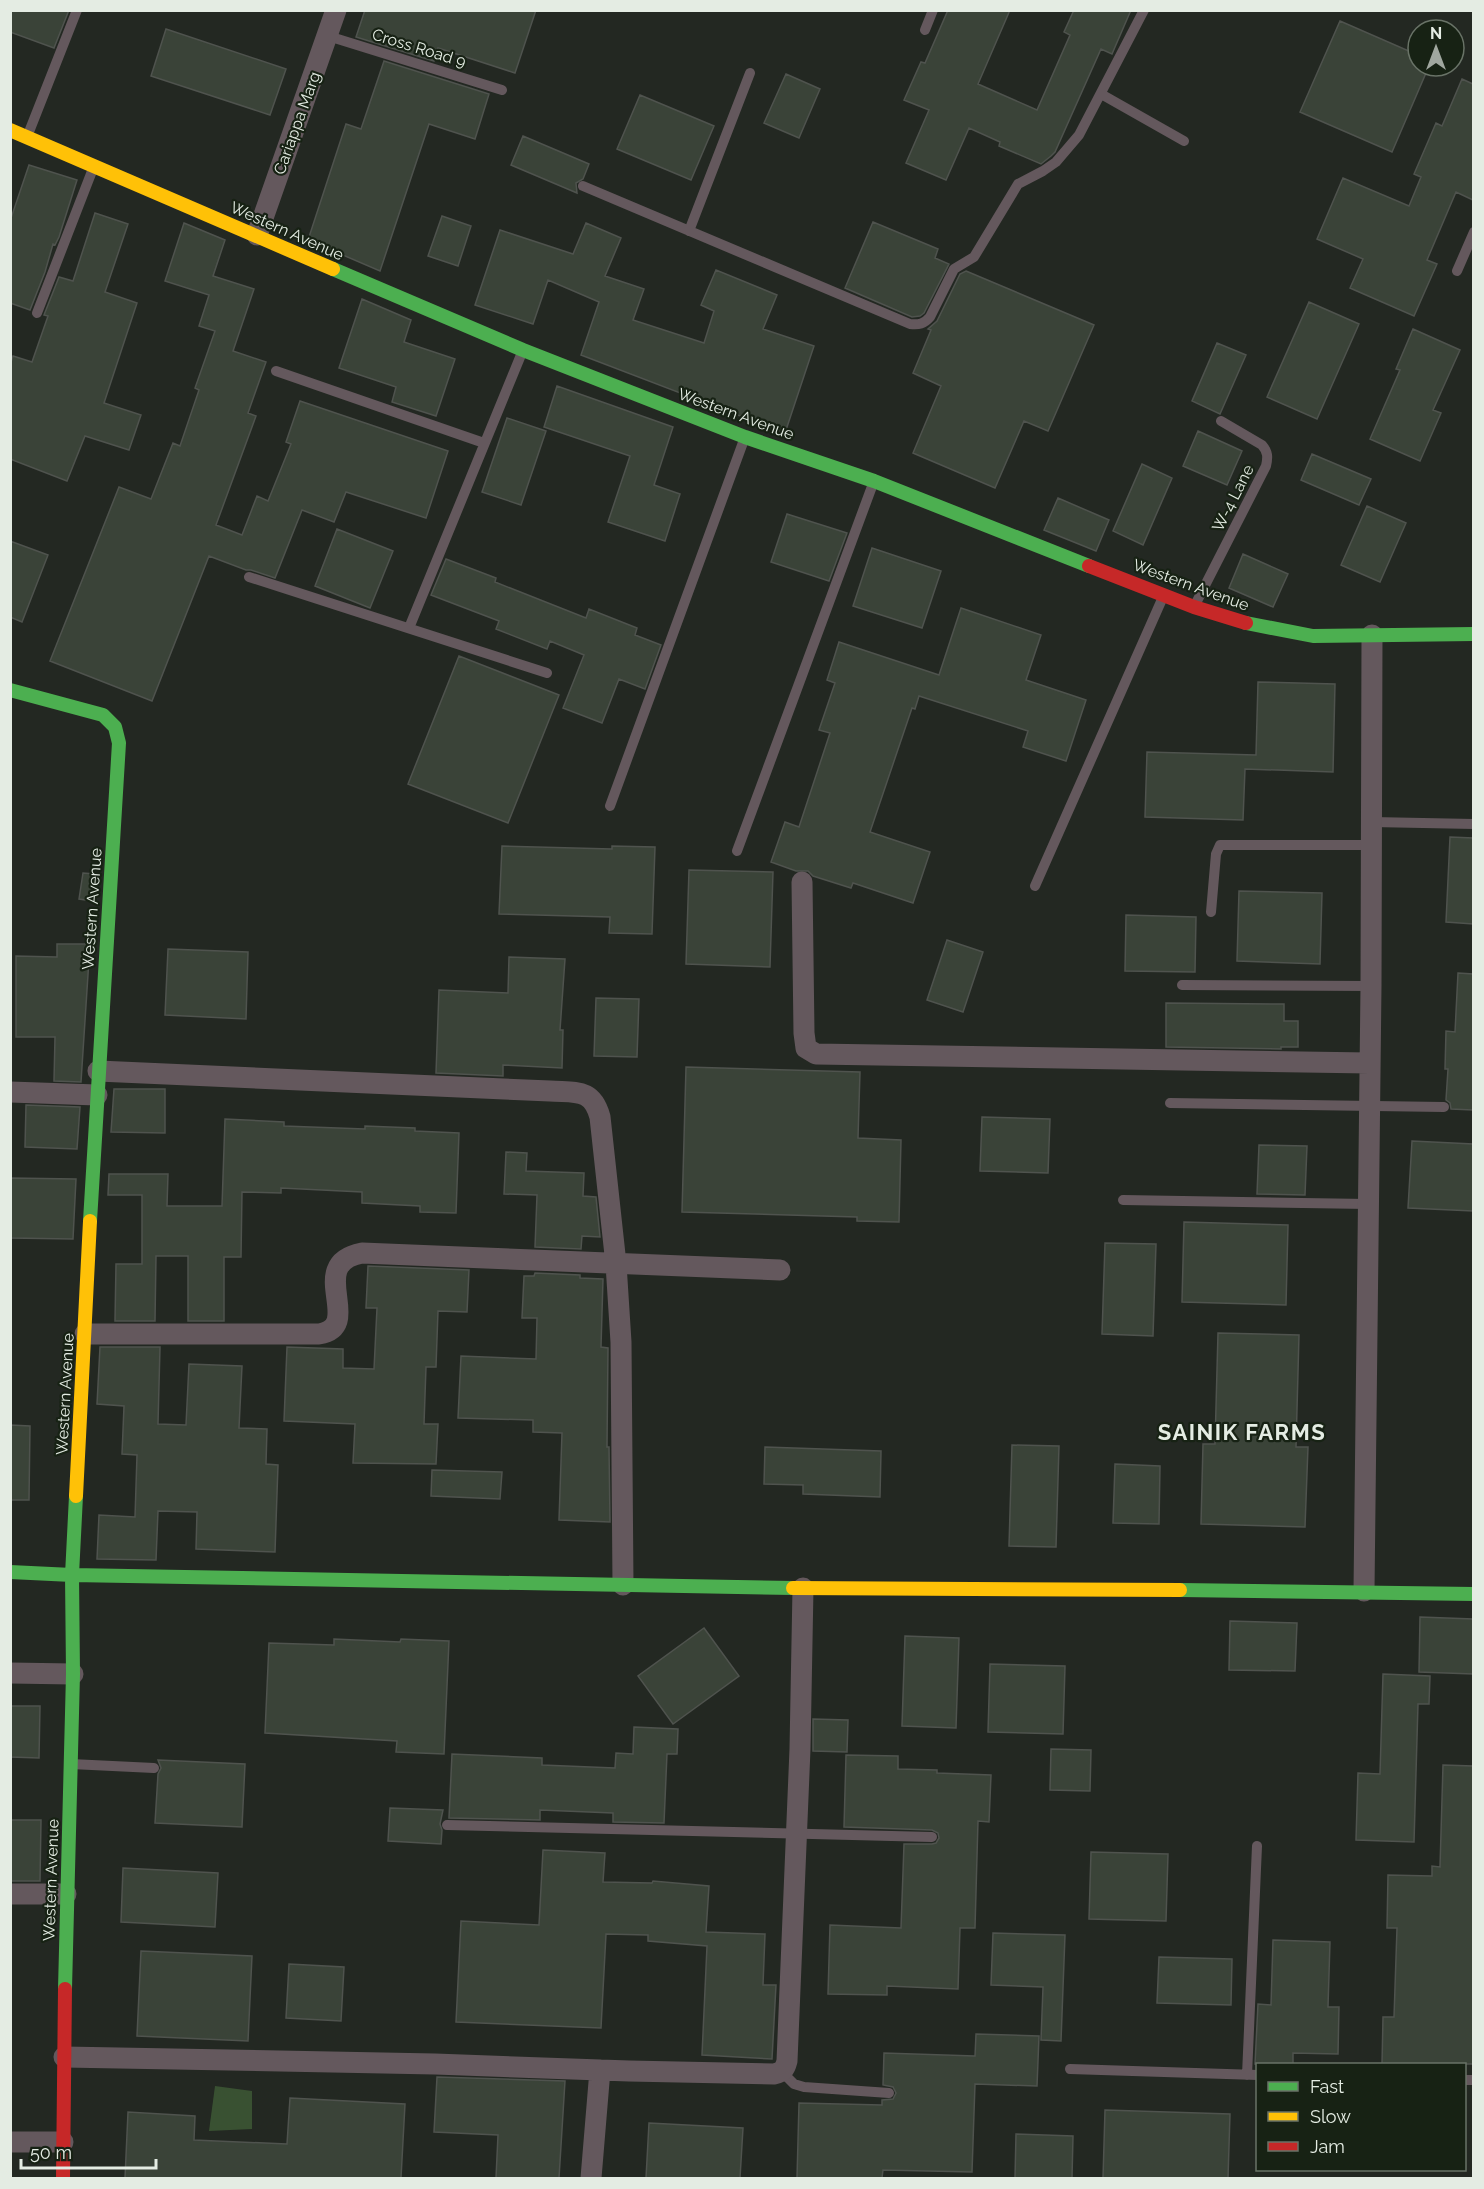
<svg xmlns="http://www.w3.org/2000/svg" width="1484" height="2189" viewBox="0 0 1484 2189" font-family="Raleway,sans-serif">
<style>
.green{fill:#395132}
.building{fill:#3a4338;stroke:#4f534e;stroke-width:1.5}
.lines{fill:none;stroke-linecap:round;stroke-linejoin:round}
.lane{stroke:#64585d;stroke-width:10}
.street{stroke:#64585d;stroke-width:21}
.fast{stroke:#4caf50;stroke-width:14}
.slow{stroke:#ffc107;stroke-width:14}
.jam{stroke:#c62828;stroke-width:14}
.labels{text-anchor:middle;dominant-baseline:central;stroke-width:4.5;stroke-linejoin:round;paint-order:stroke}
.street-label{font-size:16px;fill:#e4ece3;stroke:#172214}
.district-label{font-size:22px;font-weight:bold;letter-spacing:1.5px;fill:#e4ece3;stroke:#172214}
</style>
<rect width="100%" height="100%" fill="#232822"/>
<path class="green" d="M215 2086 252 2091V2129L209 2131Z"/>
<path class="building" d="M10 10H69L54 48 10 32Z
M365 10H536L515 73 438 48 434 61 356 37Z
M948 10H1010L978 84 1037 110 1070 35 1064 32 1074 10H1131L1112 54 1101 49 1055 152 1051 156 1041 164 999 146 1000 142 969 128 946 180 906 163 929 110 904 100 921 62 925 63Z
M1340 21 1418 55V66H1429L1392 152 1300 112Z
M166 29 286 69 270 115 151 76Z
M384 61 489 94 475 139 429 124 380 271 308 240 346 124 361 129Z
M786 74 820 89 799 138 764 123Z
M1462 79 1473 84V200L1456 192 1427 260 1437 264 1414 316 1350 288 1363 259 1317 239 1343 178 1409 206 1421 177 1414 174 1436 123 1442 126Z
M640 95 714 126 691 180 617 149Z
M523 136 589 164 583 179 576 183 577 193 511 165Z
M29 165 77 180 59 237 55 245 53 244 45 272 30 310 10 303V221Z
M95 213 128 224 105 292 137 303 104 403 141 415 129 450 85 436 67 481 10 459V365L13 356 32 362 48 316 44 315 59 277 73 281Z
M442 216 471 226 458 266 428 256Z
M873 222 938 249 935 258 949 264 924 313 920 316 912 317 845 288Z
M184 223 225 240 213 276 254 289 233 351 266 362 248 413 256 416 216 525 242 535 257 496 268 501 291 444 286 442 300 401 448 451 426 518 346 492 334 522 302 510 275 578 251 570H246L209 556 152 701 50 661 119 487 151 499 173 443 180 446 199 390 195 388 215 331 199 326 209 295 165 281Z
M586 223 621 238 605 276 644 289 633 320 704 343 714 311 701 305 716 270 777 295 763 329 814 346 785 433 581 355 599 302 548 280 533 324 475 305 500 230 573 254Z
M966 271 1094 325 1048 431 1024 421 995 488 913 453 941 386 913 373 931 330 928 329 937 321 960 274Z
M362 299 411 320 404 342 455 359 436 416 392 402 396 387 339 368Z
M1309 302 1359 324 1317 419 1267 397Z
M1413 329 1460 350 1433 410 1441 413 1420 461 1370 439 1400 370 1396 369Z
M1217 343 1246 355 1220 414 1192 401Z
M557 386 673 427 654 485 680 494 665 541 608 522 630 456 544 427Z
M507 418 546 431 521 505 482 492Z
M1198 431 1242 451 1227 485 1183 466Z
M1312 454 1371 479 1359 505 1301 480Z
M1142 464 1172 478 1143 545 1113 531Z
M1058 498 1109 520 1096 551 1044 530Z
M1367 506 1406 523 1380 582 1341 565Z
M787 514 847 533 829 581 771 562Z
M337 529 393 551 370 608 315 586Z
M10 541 48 555 22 622 10 617Z
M872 548 941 571 922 628 853 606Z
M1243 554 1288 574 1273 607 1229 588Z
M446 559 496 578 495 582 586 618 589 609 637 628 635 635 661 645 645 689 619 679 602 723 563 708 584 655 550 641 547 649 496 629 499 621 431 595Z
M961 608 1041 635 1026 680 1086 700 1066 761 1023 747 1028 731 919 696 915 709 912 708 870 832 930 852 913 903 853 883 851 888 813 876 808 871H796L771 862 785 822 799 827 830 733 819 730 835 683 827 680 839 642 939 675Z
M459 656 559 695 508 823 408 784Z
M1258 682 1335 684 1333 772 1245 769 1243 820 1145 817 1147 752 1256 755Z
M1450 837 1473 838V924L1446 922Z
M502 846 612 849V846L655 847 652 934 609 933 610 917 499 914Z
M689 870 773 872 770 967 686 964Z
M83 873 94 874 92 901 79 899Z
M1239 891 1322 893 1320 964 1237 961Z
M1126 915 1196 917 1195 972 1125 971Z
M947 940 983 952 963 1012 927 1000Z
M57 944H90L81 1082 54 1081 55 1037H16V956L57 957Z
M168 949 248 952 246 1019 165 1015Z
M509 957 565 959 560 1030H563L562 1068 503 1065V1076L436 1073 439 990 508 993Z
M1458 973 1473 974V1110L1451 1109 1450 1103 1446 1100 1448 1069H1445L1446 1031 1455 1032Z
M596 998 639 999 637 1057 594 1056Z
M1166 1003 1284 1004V1021H1298V1047H1281V1049L1166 1047Z
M686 1067 860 1072 858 1138 901 1140 899 1222 857 1221V1217L682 1212Z
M114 1089H165V1133L111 1132Z
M26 1105 80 1107 77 1149 25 1147Z
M982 1117 1050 1119 1048 1173 980 1171Z
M225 1119 284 1122V1126L365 1129V1126L415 1128V1131L459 1133 456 1213 420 1212V1206L362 1203V1192L281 1188V1193L242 1192 241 1257H224V1321H188V1256H156L155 1321H115L116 1264H142V1195H108L109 1174H168L167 1206H222Z
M1412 1141 1473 1144V1211L1408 1208Z
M1259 1145 1307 1146 1305 1195 1257 1194Z
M506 1152 527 1153 526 1171 584 1173 583 1196 596 1197 600 1237 582 1236 581 1249 535 1247 537 1195 504 1194Z
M10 1178 76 1179 73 1239 10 1238Z
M1184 1222 1288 1225 1286 1305 1182 1302Z
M1105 1243 1156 1244 1153 1336 1102 1334Z
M368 1266 469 1270 467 1312 438 1311 436 1367H426L424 1424H438L436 1464 353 1463 355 1424 284 1421 287 1347 343 1349V1368L374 1369 377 1308H366Z
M535 1273 580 1275V1278L603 1279 601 1347 608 1348 607 1447H609L610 1522 559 1520 562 1433 533 1432V1420L458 1418 461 1356 536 1359 537 1318H522L524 1276H534Z
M1218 1333 1299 1335 1296 1447H1308L1305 1527 1201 1524 1203 1444H1215Z
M100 1347H160L158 1424 186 1425 189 1364 242 1366 239 1428 267 1429 266 1464 278 1465 275 1552 196 1549 197 1512 158 1511 156 1560 97 1559 99 1515 135 1517 137 1455 122 1454 124 1406 97 1404Z
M10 1425 30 1426 29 1500H10Z
M1012 1445 1059 1446 1056 1547 1009 1546Z
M765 1447 881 1451 880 1497 803 1494V1485L764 1484Z
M1115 1464 1160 1466 1159 1524 1113 1523Z
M432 1470 502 1472 500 1499 431 1496Z
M1420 1617 1473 1619V1674L1419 1672Z
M1230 1621 1297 1623 1295 1671 1229 1670Z
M704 1628 739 1676 673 1724 638 1676Z
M905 1636 959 1638 956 1728 902 1726Z
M334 1639 400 1642 401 1639 449 1641 444 1754 396 1752 397 1741 265 1733 269 1643 334 1645Z
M990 1664 1065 1666 1063 1734 988 1732Z
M1383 1674 1430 1676 1429 1704H1418L1414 1842 1356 1840 1358 1773 1380 1774Z
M10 1706H40L39 1758 10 1757Z
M813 1719 848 1720 847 1752 813 1751Z
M634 1727 678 1729 677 1754H667L664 1823 613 1822V1813L540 1810V1820L449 1818 452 1754 542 1758V1765L615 1768 616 1753 633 1754Z
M1051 1749 1091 1750 1090 1791 1050 1790Z
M846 1755 898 1756V1769L937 1770V1773L991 1775 989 1822 978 1821 975 1928H960L958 1989 887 1986V1995L828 1994 830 1925 901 1928 904 1844H932L936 1843 939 1838 938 1833 932 1830 844 1827Z
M158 1760 245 1764 242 1827 155 1823 158 1774 161 1768Z
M1443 1765 1473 1766V2064H1382L1383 2017H1394L1397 1928H1387L1388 1875 1432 1876V1866L1440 1867Z
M390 1808 443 1810 440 1824 442 1830 441 1844 388 1841Z
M10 1820H41L40 1881H10Z
M543 1850 605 1853 603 1882 652 1883 653 1881 709 1886 706 1932 765 1934 763 1985H776L772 2059 702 2055 707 1946 648 1941V1935L606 1934 601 2028 456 2022 461 1921 539 1925Z
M1091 1852 1168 1854 1166 1921 1089 1919Z
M123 1868 218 1873 215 1927 121 1922Z
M993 1933 1065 1935 1061 2041 1041 2040 1043 1987 991 1985Z
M1273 1940 1330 1942 1328 2007H1339L1338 2054 1293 2053V2064H1255L1258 2004 1271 2005Z
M141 1951 252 1956 248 2041 137 2036Z
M1159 1957 1232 1959 1231 2005 1157 2003Z
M289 1964 344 1967 341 2021 286 2018Z
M976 2034 1039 2036 1037 2086 975 2084 972 2172 883 2170 882 2178H797L799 2103 882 2105V2100L893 2099 896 2093 893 2087 883 2085 884 2053 975 2056Z
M437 2077 565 2081 559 2178H496L498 2135 434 2132Z
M290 2098 405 2104 401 2178H125L128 2112 195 2116 194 2140 287 2144Z
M1105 2110 1230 2114 1228 2178H1103Z
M649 2123 743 2128 740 2178H646Z
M1016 2134 1073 2136 1072 2178H1015Z"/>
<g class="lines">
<path class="lane" d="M925 30 933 10
M328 36 502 90
M1101 94 1184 141
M27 137 77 10
M583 186 910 324C919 325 924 324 930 317L954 269 974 257 1018 184 1043 171 1056 162 1079 135 1144 10
M689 231 750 73
M1457 271 1474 232
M37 313 94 166
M276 371 484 443
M249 577 547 673
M1194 607 1266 466C1268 457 1268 452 1262 445L1221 421
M409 628 523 350
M610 806 745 437
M1372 822 1474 824
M737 851 874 481
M1035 886 1163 597
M1211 912 1216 854 1220 845H1371
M1182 985 1371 986
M1170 1103 1444 1107
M1123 1200 1368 1204
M71 1764 154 1768
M447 1825 932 1837
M1070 2069 1258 2075
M782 2072 794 2084 804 2087 889 2093
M1247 2075 1257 1846
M1464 2080H1474"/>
<path class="street" d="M257 235 336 10
M802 882 804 1033 806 1048 816 1054 1369 1063
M98 1071 550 1091C576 1093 592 1088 600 1117L616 1264 621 1342 623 1585
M10 1092 97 1095
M85 1334H319C366 1326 304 1264 362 1253L780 1270
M1364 1591 1371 986 1372 635
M10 1673 73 1674
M10 1894H66
M64 2057 435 2064 629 2071 774 2074C783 2072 785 2069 787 2061L800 1749 803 1588
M10 2142H63
M591 2178 600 2070"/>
<path class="fast" d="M333 269 523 350 745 437 874 481 1089 566
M1246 623 1313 636 1474 634
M10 690 103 715 115 727 119 743 90 1221
M10 1572 72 1575 793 1588
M1180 1590 1474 1594
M65 1989 73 1674 72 1575 76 1496"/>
<path class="slow" d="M10 130 333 269
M76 1496 90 1221
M793 1588 1180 1590"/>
<path class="jam" d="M1089 566 1194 607 1246 623
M63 2178 65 1989"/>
</g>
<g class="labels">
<g class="street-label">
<text transform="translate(419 48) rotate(17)">Cross Road 9</text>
<text transform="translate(297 123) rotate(-70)">Cariappa Marg</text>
<text transform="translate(287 231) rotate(24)">Western Avenue</text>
<text transform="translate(736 414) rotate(20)">Western Avenue</text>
<text transform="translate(1233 498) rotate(-63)">W-4 Lane</text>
<text transform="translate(1191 585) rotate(20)">Western Avenue</text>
<text transform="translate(92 909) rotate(-86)">Western Avenue</text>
<text transform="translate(65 1394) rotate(-87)">Western Avenue</text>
<text transform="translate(51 1880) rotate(-88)">Western Avenue</text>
</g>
<g class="district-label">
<text x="1242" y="1432">SAINIK FARMS</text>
</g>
</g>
<rect width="1484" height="2189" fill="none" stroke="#e4ece3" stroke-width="24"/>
<rect x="1256" y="2063" width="210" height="108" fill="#172214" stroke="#697367" stroke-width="1.5"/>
<rect x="1268" y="2082" width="30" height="9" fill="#4caf50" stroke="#697367" stroke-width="1.5"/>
<text x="1310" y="2093" font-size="18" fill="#e4ece3">Fast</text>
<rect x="1268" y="2112" width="30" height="9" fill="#ffc107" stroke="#697367" stroke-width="1.5"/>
<text x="1310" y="2123" font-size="18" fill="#e4ece3">Slow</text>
<rect x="1268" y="2142" width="30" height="9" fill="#c62828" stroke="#697367" stroke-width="1.5"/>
<text x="1310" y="2153" font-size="18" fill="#e4ece3">Jam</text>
<g transform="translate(1436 48)"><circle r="28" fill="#172214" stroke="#697367" stroke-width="1.5"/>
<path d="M0-4.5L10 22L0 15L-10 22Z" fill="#a0a79f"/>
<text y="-9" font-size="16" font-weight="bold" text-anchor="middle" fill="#e4ece3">N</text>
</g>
<path d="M21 2159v9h135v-9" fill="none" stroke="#e4ece3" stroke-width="3"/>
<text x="30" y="2159" font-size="18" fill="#e4ece3" stroke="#172214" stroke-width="4.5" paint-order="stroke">50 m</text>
</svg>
